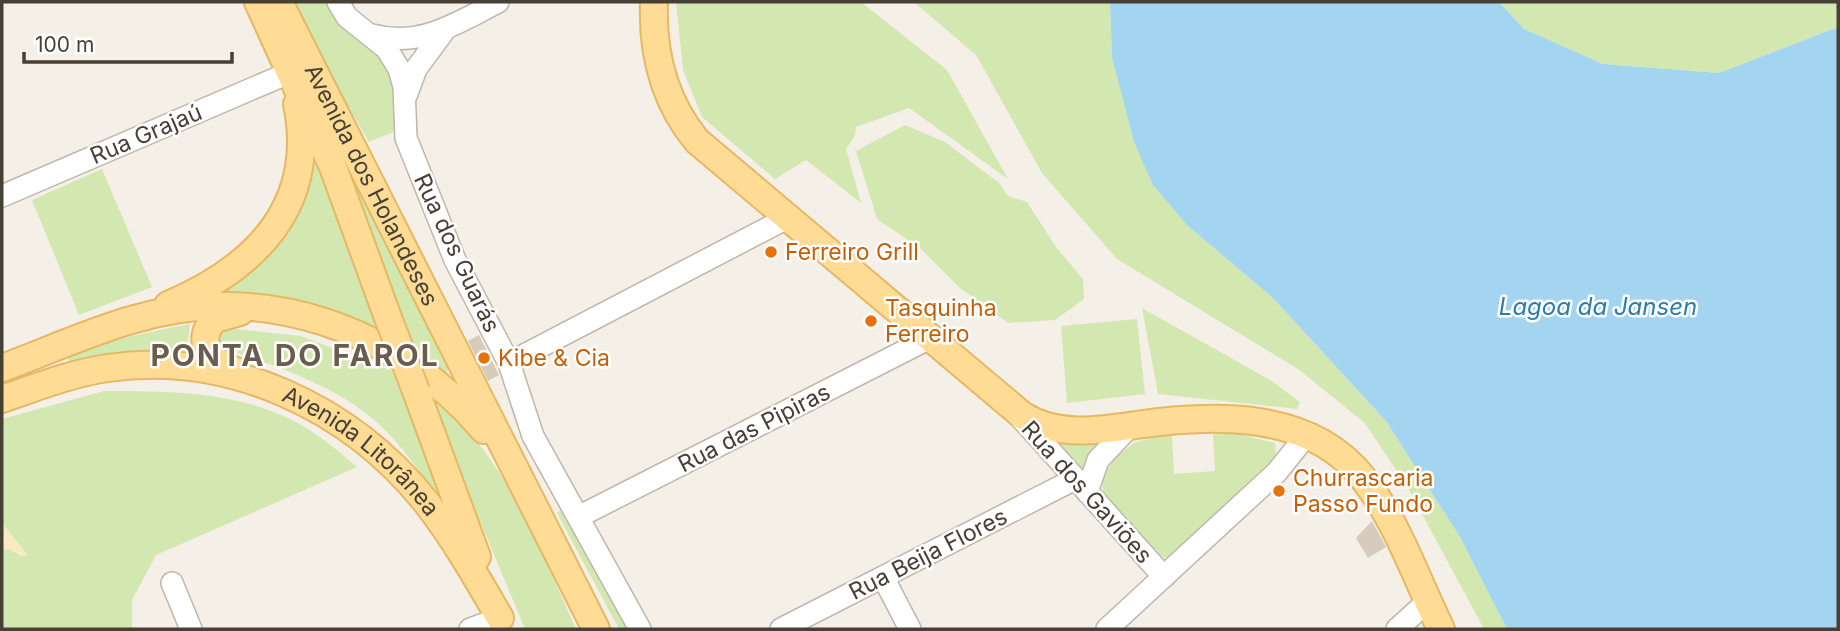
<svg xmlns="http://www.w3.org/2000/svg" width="1840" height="631" viewBox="0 0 1840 631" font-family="Inter,sans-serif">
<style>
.green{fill:#d2e8b0}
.sand{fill:#f8ebc3}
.water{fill:#a3d5f1}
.building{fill:#d6cbbd}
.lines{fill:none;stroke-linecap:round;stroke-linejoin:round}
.minor-casing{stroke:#bfb7aa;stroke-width:24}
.major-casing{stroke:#e5b864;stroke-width:30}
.minor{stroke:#fff;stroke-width:21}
.major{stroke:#ffdc95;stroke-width:26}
.major-bridge-casing{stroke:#e5b864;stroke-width:30;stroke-linecap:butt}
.major-bridge{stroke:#ffdc95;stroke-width:26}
.food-dot{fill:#e8710a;stroke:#fff;stroke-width:2.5}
.labels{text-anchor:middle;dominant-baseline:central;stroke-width:5;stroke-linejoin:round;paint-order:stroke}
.street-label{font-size:23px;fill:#474036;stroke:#fff}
.food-label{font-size:23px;fill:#c56008;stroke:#fff;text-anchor:start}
.water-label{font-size:24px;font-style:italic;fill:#2d7cad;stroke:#fff}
.district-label{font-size:30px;font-weight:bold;letter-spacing:2px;fill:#6a5d4d;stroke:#fff}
</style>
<rect width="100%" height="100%" fill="#f4efe7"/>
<path class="green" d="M270 2 454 368 441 375 407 342Z
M293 2H331L377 55 391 78 396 91V131L369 142 318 55Z
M676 2H861L947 70 1008 179 909 108 856 127 855 136 846 149 861 203 806 160 775 179 702 117 683 70Z
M914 2H1110L1112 57 1188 226 1272 297 1386 421 1460 537 1507 629H1484L1407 486 1365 423 1298 369 1117 259 1042 173 976 55Z
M1499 2H1838V27L1719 73 1603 64 1524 29Z
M905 125 945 142 999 183 1008 196 1027 202 1056 247 1083 279 1084 299 1055 320 1008 323 960 288 920 248 877 219 856 151Z
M315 152 380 331C322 303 283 298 219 294L307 157Z
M102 169 152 287 79 315 32 200Z
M1142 308 1270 380 1300 402 1297 409 1158 394Z
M1137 319 1145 394 1067 403 1061 326Z
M190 324 188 342 193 354 112 356 69 364 67 355C107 341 148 332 190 324Z
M235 329 301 336 402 375 451 516C431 488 412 459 389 434 346 388 279 367 222 348L217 341 219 333Z
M424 387C438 400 453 413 466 428 516 486 545 560 576 629H525Z
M104 391C171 391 246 391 306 428 324 438 341 454 357 467L156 555 132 600V629H2V419Z
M1213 434H1238L1275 443 1276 456 1173 555 1164 558C1148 542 1118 519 1106 500 1093 479 1120 447 1140 441 1150 437 1162 437 1172 435L1174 474 1215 471Z
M1058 442 1081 444 1102 442 1086 474Z
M563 509 628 629H619L557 513Z"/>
<path class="sand" d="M2 523 28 555 21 556 8 549 2 550Z"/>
<path class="water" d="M1110 2H1499L1524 29 1603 64 1719 73 1838 27V629H1507L1460 537 1386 421 1272 297 1188 226 1153 185 1134 142 1112 57Z"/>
<path class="building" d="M479 335 499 375 488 381 468 341Z
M1372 521 1386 547 1368 558 1356 538Z"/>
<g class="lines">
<defs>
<path id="minor" d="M338 2 347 17 387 49 399 69 404 87 406 138 455 260 509 363 533 436 640 629
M373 35C420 48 457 23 498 2
M406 96 416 69 444 31
M2 196 291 72
M509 363 787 218
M1019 416 1164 577
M1087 492 1098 460 1130 426
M578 517 930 338
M883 577 910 629
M172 583 191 629
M470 629 500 618
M781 629 1075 479
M1107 629 1277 472 1305 437
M1397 629 1428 601"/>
<g id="major">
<path d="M258 2 333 167 387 315"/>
<path id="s1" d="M279 2 596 629"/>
<path d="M654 2C652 54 664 101 697 141L1022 415C1057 437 1096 431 1136 425 1212 414 1310 410 1363 478 1397 521 1417 580 1441 629"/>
<path d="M168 305C255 268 318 206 297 104"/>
<path d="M2 368C45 352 87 333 131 320 262 280 397 328 484 430"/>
<path d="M236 371C212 364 193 340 215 319L240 312"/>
<path d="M416 391 477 557"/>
<path id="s2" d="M2 399C37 387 72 373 108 368 229 350 351 408 426 502 454 538 477 578 500 618"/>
</g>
</defs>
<use href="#minor" class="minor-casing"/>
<use href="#major" class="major-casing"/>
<use href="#minor" class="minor"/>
<use href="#major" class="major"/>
<defs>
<path id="major-bridge" d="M387 315 416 391"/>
</defs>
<use href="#major-bridge" class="major-bridge-casing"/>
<use href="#major-bridge" class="major-bridge"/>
</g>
<g class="food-dot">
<circle cx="771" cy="252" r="7"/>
<circle cx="871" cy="321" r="7"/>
<circle cx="484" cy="358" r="7"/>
<circle cx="1279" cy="491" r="7"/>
</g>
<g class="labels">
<g class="street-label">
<text transform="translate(146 134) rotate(-23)">Rua Grajaú</text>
<text stroke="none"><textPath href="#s1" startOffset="205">Avenida dos Holandeses</textPath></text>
<text transform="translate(457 253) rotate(65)">Rua dos Guarás</text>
<text transform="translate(754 428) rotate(-27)">Rua das Pipiras</text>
<text stroke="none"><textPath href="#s2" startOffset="388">Avenida Litorânea</textPath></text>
<text transform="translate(1087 492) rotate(48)">Rua dos Gaviões</text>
<text transform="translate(928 554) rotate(-27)">Rua Beija Flores</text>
</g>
<g class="food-label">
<text x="785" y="252">Ferreiro Grill</text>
<text x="885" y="308">Tasquinha<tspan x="885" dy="26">Ferreiro</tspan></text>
<text x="498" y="358">Kibe &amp; Cia</text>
<text x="1293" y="478">Churrascaria<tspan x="1293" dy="26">Passo Fundo</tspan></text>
</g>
<g class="water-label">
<text x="1598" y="306">Lagoa da Jansen</text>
</g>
<g class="district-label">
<text x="295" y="355">PONTA DO FAROL</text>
</g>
</g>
<rect width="1840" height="631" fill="none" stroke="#474036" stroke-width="7"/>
<path d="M24 52v10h208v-10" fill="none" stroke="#474036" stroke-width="3.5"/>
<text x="35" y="52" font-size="21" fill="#474036" stroke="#ffffff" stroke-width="5" paint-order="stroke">100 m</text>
</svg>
